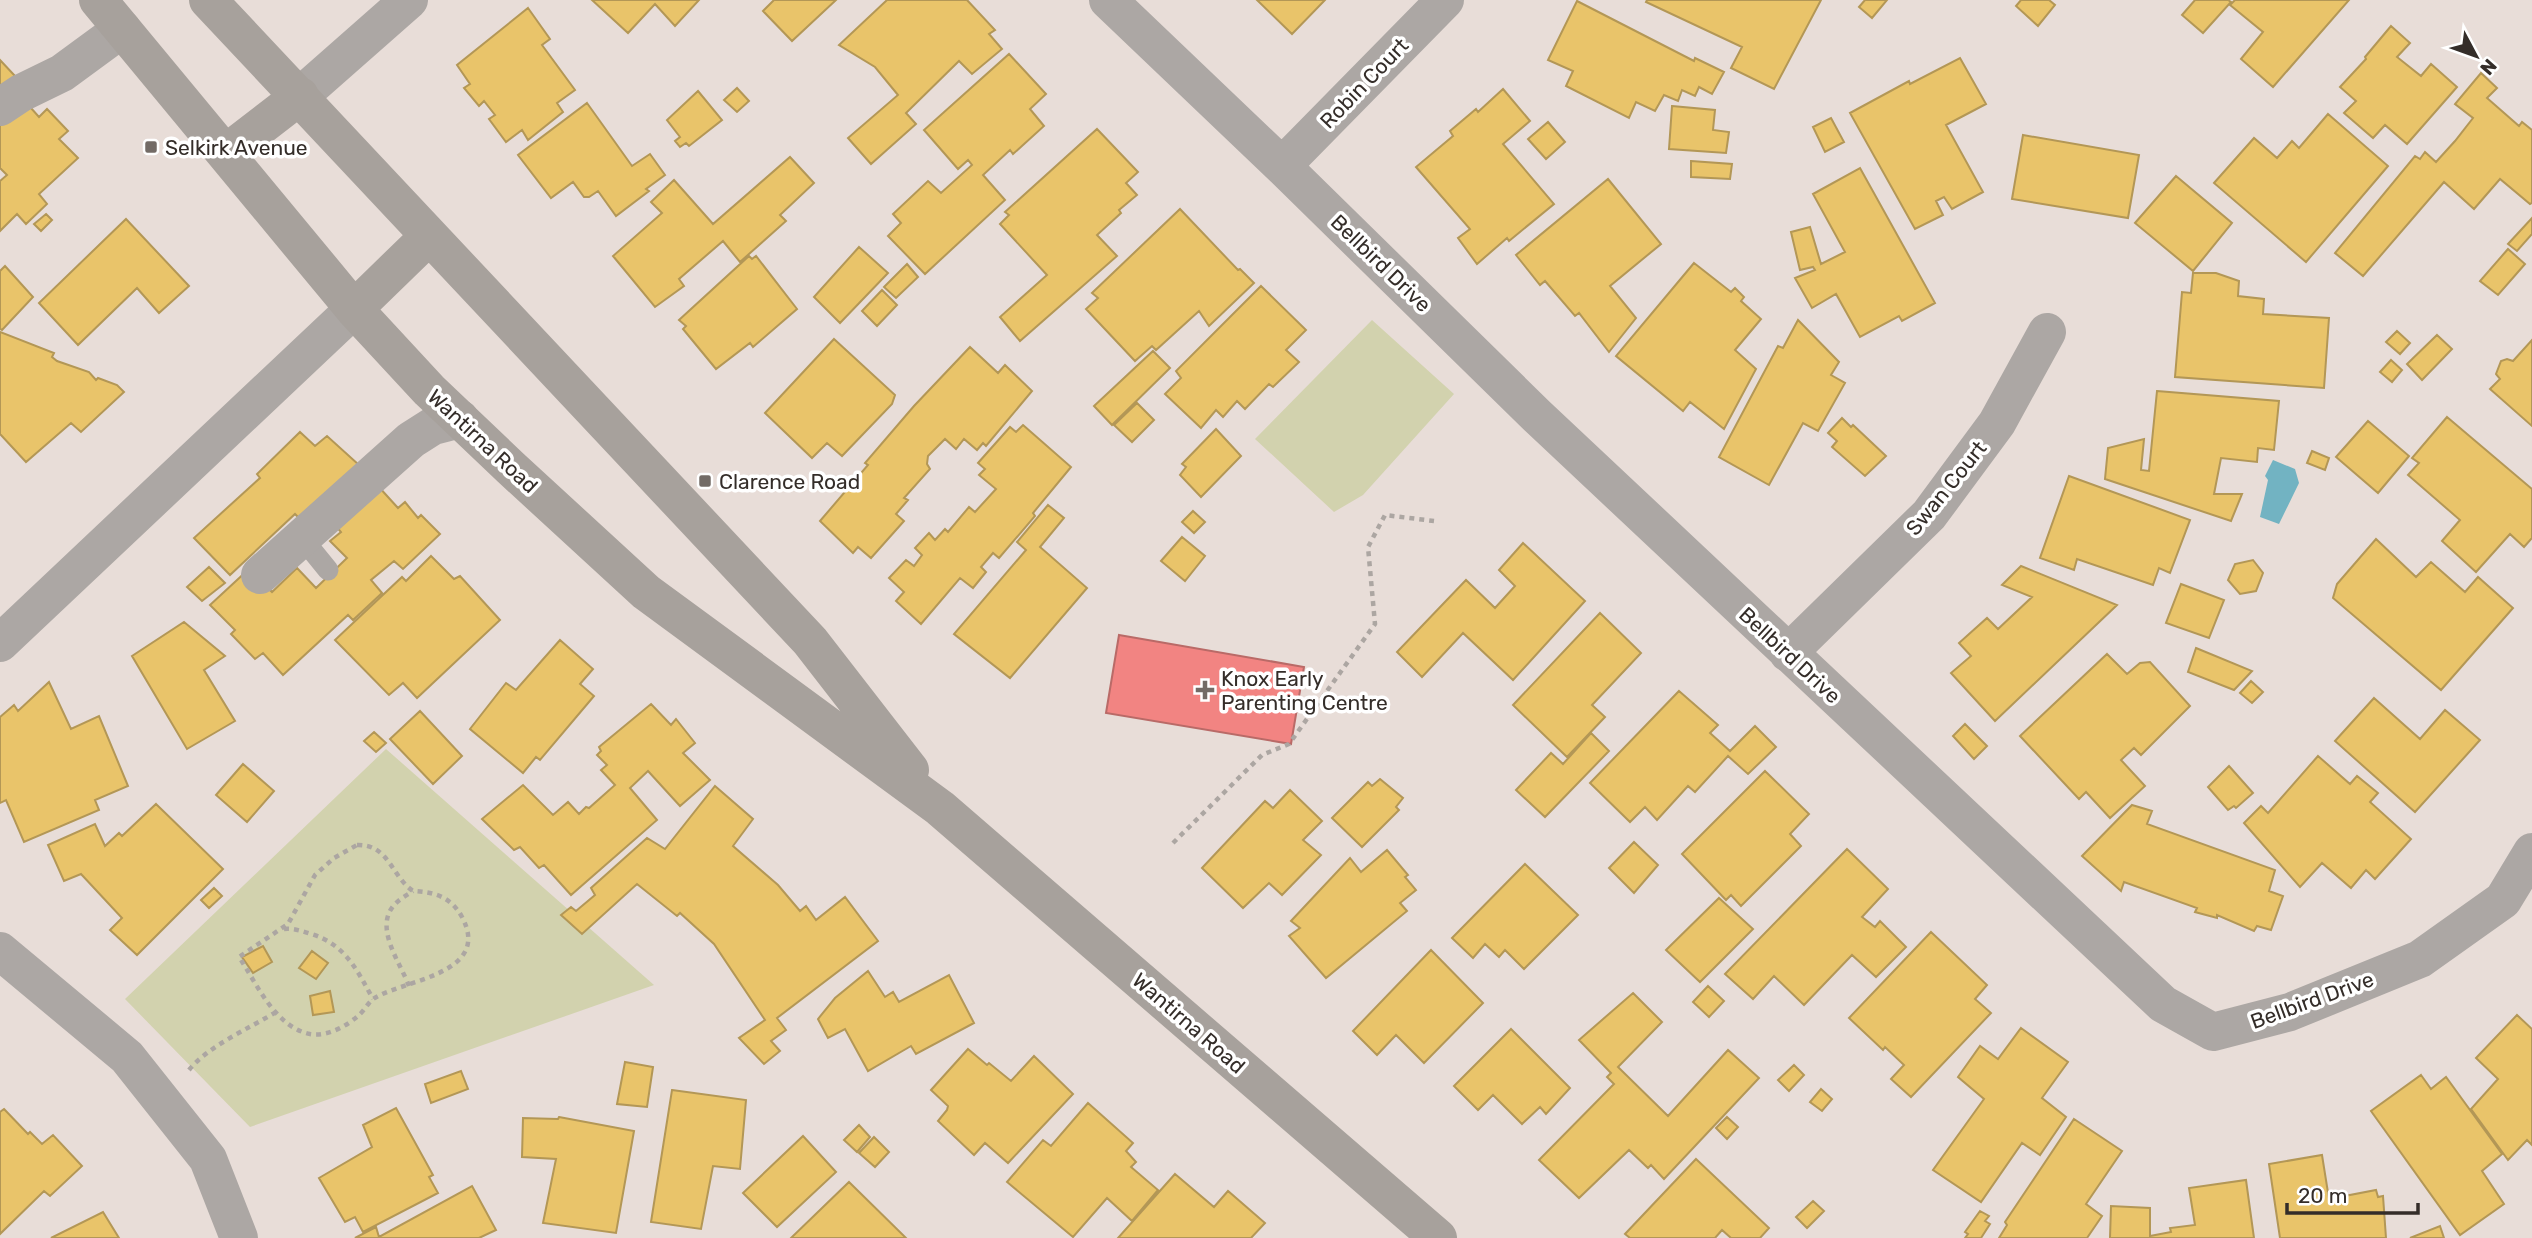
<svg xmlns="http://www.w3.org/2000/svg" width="2532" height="1238" viewBox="0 0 2532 1238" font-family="Rubik,sans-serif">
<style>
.green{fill:#d2d2ae}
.water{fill:#72b3c2}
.homes{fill:#e9c46a;stroke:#b39756;stroke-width:2}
.health{fill:#f28482;stroke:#b96a67;stroke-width:2}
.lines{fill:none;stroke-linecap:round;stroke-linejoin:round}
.path{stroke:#aca6a2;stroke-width:4.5;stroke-dasharray:5 5;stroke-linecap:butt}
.lane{stroke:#aca7a4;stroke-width:21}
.street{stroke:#aca7a4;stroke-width:38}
.primary{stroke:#a7a19c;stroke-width:38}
.poi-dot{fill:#736b66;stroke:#fff;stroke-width:2.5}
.labels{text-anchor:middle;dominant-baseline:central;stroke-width:7;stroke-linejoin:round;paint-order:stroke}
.street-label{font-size:21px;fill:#342d29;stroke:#fff}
.poi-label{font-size:21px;fill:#342d29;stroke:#fff;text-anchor:start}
</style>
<rect width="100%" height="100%" fill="#e8ddd8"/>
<path class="green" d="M1372 320 1454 394 1363 495 1334 512 1255 439Z
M386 749 654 985 250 1127 125 999Z"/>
<path class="water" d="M2273 460 2295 469 2299 483 2279 524 2260 517 2268 480 2265 476Z"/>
<path class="homes" d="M592 0H699L675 26 655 4 628 33Z
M774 0H836L792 41 763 11Z
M887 0H967L995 30 989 34 1002 49 972 74 959 61 906 113 916 124 871 164 848 138 898 95 875 67 839 45Z
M1257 0H1325L1292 34Z
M1647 0H1821L1774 89 1731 68 1742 47 1646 2Z
M1865 0H1887L1872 18 1859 7Z
M2021 0H2049L2055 5 2038 26 2016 6Z
M2195 0H2228L2231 2 2203 33 2182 15Z
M2235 0H2349L2273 87 2241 59 2263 32 2230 5Z
M1577 1 1694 61 1695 58 1724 72 1712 94 1699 87 1695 96 1682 90 1678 101 1664 95 1655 111 1636 102 1629 118 1566 86 1573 71 1548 60Z
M528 8 550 39 542 45 575 90 557 103 563 112 528 140 522 130 506 142 489 119 495 115 484 101 479 106 464 88 470 84 457 65Z
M2391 26 2410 43 2397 57 2421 76 2431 64 2457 87 2407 144 2385 125 2373 138 2344 113 2356 101 2340 87 2366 59 2365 57Z
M1009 54 1046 94 1030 109 1044 126 1013 154 1010 150 983 175 1005 200 925 274 888 236 901 223 893 214 928 181 941 193 972 165 968 160 958 169 924 130Z
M1960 58 1986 104 1946 125 1983 192 1952 209 1944 197 1936 201 1943 215 1915 229 1850 113 1909 81 1910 84Z
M0 60 15 76 0 89Z
M2481 73 2497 88 2487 98 2519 126 2522 122 2532 130V203L2530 204 2500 179 2474 209 2444 182 2363 276 2335 253 2415 156 2420 159 2425 152 2436 162 2455 141 2473 118 2455 104Z
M737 88 749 101 737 112 724 100Z
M1503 89 1530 121 1503 144 1554 204 1509 241 1507 238 1477 264 1458 238 1470 229 1416 167 1453 136 1450 131 1476 109 1478 112Z
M698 91 722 120 689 146 686 143 680 147 675 141 680 137 667 120Z
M22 98 39 117 47 109 68 131 59 139 78 158 39 194 47 204 26 224 17 214 0 231V181L7 175 0 168V117Z
M587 103 632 166 650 154 665 175 646 189 649 191 616 216 598 191 589 197H584L573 182 551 198 518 155Z
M1672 106 1715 110 1713 130 1729 132 1726 153 1669 149Z
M2328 114 2388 166 2306 262 2214 183 2254 138 2277 158 2292 141 2299 148Z
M1831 118 1844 142 1825 152 1813 127Z
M1548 122 1565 142 1546 159 1528 139Z
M1097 129 1138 172 1126 183 1137 195 1119 210 1121 213 1097 235 1117 256 1020 341 1000 317 1047 275 1000 224 1009 215 1005 212Z
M2023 135 2139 155 2128 218 2012 199Z
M790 157 814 183 780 215 786 221 740 262 723 241 679 279 684 286 655 307 613 256 662 213 651 202 674 180 713 224Z
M1691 161 1732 164 1730 179 1691 177Z
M1860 168 1935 303 1902 321 1899 316 1860 337 1836 294 1812 308 1795 278 1815 270 1813 267 1800 270 1791 232 1810 227 1821 264 1845 252 1813 194Z
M2176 176 2232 223 2193 271 2135 223Z
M1608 179 1661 244 1610 286 1636 318 1609 352 1579 313 1575 316 1545 281 1540 285 1516 255Z
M1180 209 1238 270 1240 269 1254 283 1209 326 1199 311 1156 350 1152 346 1135 361 1086 309 1098 298 1092 293Z
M46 214 52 220 41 231 34 224Z
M2532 218V234L2517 251 2508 244Z
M126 219 189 286 159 313 137 288 78 345 39 303Z
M859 247 888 273 840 323 814 297Z
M2508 249 2525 264 2498 295 2480 281Z
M749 256 752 259 756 256 797 309 753 347 750 343 716 369 683 329 686 326 679 320Z
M1694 263 1731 292 1735 288 1744 297 1741 301 1761 319 1735 350 1756 369 1724 429 1690 402 1683 411 1616 356Z
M907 264 918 277 896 298 884 287Z
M5 266 33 297 2 330 0 329V271Z
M2193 273H2216L2239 281 2238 296 2264 299 2263 314 2329 318 2324 388 2175 377 2182 292 2191 293Z
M1261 286 1306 330 1286 350 1299 362 1273 387 1269 384 1245 409 1237 401 1223 417 1216 410 1201 428 1165 394 1181 378 1176 371Z
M882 290 897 305 877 326 862 311Z
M1798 320 1839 362 1831 375 1845 383 1818 431 1803 423 1769 485 1719 457 1778 346 1783 348Z
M2397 331 2410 343 2400 354 2386 342Z
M0 332 54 353 52 357 57 361 89 372 96 380 98 378 117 385 124 392 81 432 71 423 26 462 0 434Z
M2437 335 2452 349 2422 380 2407 364Z
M834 339 895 395 892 404 842 456 827 443 812 458 765 413Z
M2532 340V426L2490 389 2500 379 2496 374 2501 361 2507 359 2513 361Z
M970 347 998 373 1005 365 1032 391 986 446 983 443 977 450 964 439 956 449 945 439 928 456 927 464 930 469 904 498 908 500 896 514 904 521 871 558 858 547 853 553 820 521 868 465 865 463 914 406Z
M1153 351 1170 368 1112 425 1094 406Z
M2391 360 2402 370 2392 382 2380 372Z
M2157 391 2279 401 2274 450 2258 448 2257 462 2221 458 2214 494H2242L2231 521 2105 479 2108 448 2144 439 2141 470 2149 471Z
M1137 403 1154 420 1132 442 1114 425Z
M2447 417 2532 489V538L2524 547 2510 534 2476 572 2442 541 2460 520 2408 475 2419 463 2412 458Z
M1842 418 1851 427 1853 425 1886 456 1865 476 1832 447 1837 441 1828 433Z
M2368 421 2409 456 2378 493 2336 457Z
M1023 425 1071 467 1033 513 1035 516 999 558 993 553 981 567 986 572 973 588 960 578 921 624 896 601 904 592 889 578 906 560 914 566 922 555 915 548 929 533 935 540 945 529 948 532 969 507 975 512 996 489 979 475 985 469 978 463 1010 427 1016 432Z
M1216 429 1241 456 1201 497 1180 475 1186 467 1182 464Z
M300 432 315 446 327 436 359 465 301 520 295 514 230 575 194 538 260 478 257 474Z
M2312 451 2329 458 2325 470 2307 463Z
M2069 476 2190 520 2170 573 2159 568 2153 585 2077 559 2074 570 2040 558Z
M378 486 398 508 405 502 418 518 421 515 440 534 403 569 394 561 371 580 382 593 353 620 348 615 283 675 263 653 255 659 231 634 235 630 210 605 249 569 272 592 297 568 316 588 347 558 330 541 341 532 335 525Z
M1048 505 1064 518 1040 547 1087 588 1010 678 954 634 1026 550 1017 542Z
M1193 511 1205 522 1194 533 1182 522Z
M1182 537 1205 556 1185 581 1161 561Z
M2376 539 2416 577 2431 562 2465 592 2478 577 2513 608 2441 690 2333 598 2337 584Z
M1523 543 1585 601 1513 680 1463 633 1422 677 1397 652 1466 580 1495 608 1515 586 1499 570Z
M431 556 454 579 460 576 500 620 417 698 403 683 389 695 335 640 402 577 406 581Z
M2253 560 2263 573 2256 591 2240 594 2228 580 2235 564Z
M2021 566 2117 605 1995 721 1951 673 1971 656 1959 643 1987 618 1998 629 2032 597 2002 585Z
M209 567 225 583 202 601 187 587Z
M2181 584 2224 600 2209 638 2166 623Z
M1600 613 1641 653 1592 705 1605 717 1567 757 1513 705Z
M184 622 225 656 204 670 235 721 187 749 132 656Z
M560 640 593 669 580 684 594 696 540 760 536 757 523 773 470 729 506 683 516 690Z
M2196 648 2252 671 2234 690 2188 672Z
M2107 654 2127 674 2140 663 2150 662 2190 706 2141 755 2134 748 2121 760 2145 786 2110 818 2086 792 2079 799 2020 736Z
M2251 681 2263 692 2252 703 2240 693Z
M49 682 71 729 99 716 128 786 95 800 99 810 24 842 6 800 0 803V717L14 705 18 711Z
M1679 691 1718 725 1710 733 1730 751 1755 726 1776 747 1748 774 1728 756 1695 792 1688 786 1657 820 1645 807 1630 822 1590 783Z
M2374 698 2420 739 2445 710 2480 740 2415 812 2335 741Z
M651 704 671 725 676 719 695 743 683 753 710 780 680 806 648 771 630 788 657 820 571 895 544 865 539 868 520 847 514 850 482 819 523 785 553 815 568 802 579 814 586 807 589 808 615 785 601 770 607 765 597 755 601 751 599 747Z
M420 711 462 756 433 784 390 739Z
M1965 724 1987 746 1974 759 1953 736Z
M374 732 386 743 376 752 364 741Z
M1591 733 1609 751 1545 817 1516 790 1551 753 1563 764Z
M2318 756 2350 784 2357 776 2378 793 2370 802 2411 839 2375 879 2366 870 2351 888 2322 863 2300 887 2244 823 2261 806 2268 813Z
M243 764 274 791 247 822 216 795Z
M2229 766 2253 793 2236 808 2234 806 2228 810 2208 787Z
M1765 771 1809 814 1790 834 1801 846 1741 906 1731 895 1726 900 1682 854Z
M1380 779 1403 798 1396 807 1399 810 1362 847 1332 818 1368 782 1372 786Z
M715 786 753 819 733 846 778 885 800 911 806 906 816 920 845 897 878 941 777 1018 786 1030 771 1041 780 1051 764 1064 739 1038 765 1020 714 944 680 913 677 916 637 884 582 934 561 915 571 907 576 911 595 895 591 888 647 838 665 849Z
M1290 790 1322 821 1303 840 1321 855 1282 895 1269 883 1243 908 1202 868 1265 801 1273 808Z
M156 804 223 869 137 955 110 930 122 918 81 874 64 881 48 845 95 824 105 846 119 833 122 836Z
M2132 805 2152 811 2147 824 2275 870 2269 891 2283 896 2271 930 2257 926 2254 931 2217 915V918L2195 912 2197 908 2124 882 2121 891 2082 856Z
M1634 842 1658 865 1634 893 1609 868Z
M1847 849 1888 889 1862 917 1875 927 1880 921 1906 947 1876 977 1852 955 1804 1005 1774 976 1753 999 1725 974Z
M1387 850 1408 875 1405 877 1416 890 1400 903 1407 911 1326 978 1289 936 1300 928 1291 921 1350 858 1361 872Z
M1525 864 1578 915 1524 969 1505 950 1499 957 1485 944 1473 958 1452 938Z
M214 888 222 896 209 908 201 900Z
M1719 898 1753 929 1700 982 1666 950Z
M1931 932 1987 985 1975 999 1991 1013 1911 1097 1891 1079 1904 1065 1885 1047 1883 1050 1849 1018Z
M263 946 272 962 253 973 242 957Z
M1431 950 1483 1003 1424 1063 1396 1035 1377 1055 1353 1031Z
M312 951 328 963 316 979 299 968Z
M868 971 885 997 893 992 899 1002 949 975 974 1023 916 1054 911 1046 868 1071 845 1029 828 1038 818 1019 835 998Z
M1708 986 1724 1001 1709 1017 1693 1002Z
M330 991 334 1012 313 1015 310 996Z
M1633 993 1662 1022 1618 1067 1668 1116 1728 1050 1759 1078 1664 1179 1651 1165 1648 1168 1629 1150 1579 1198 1539 1160 1614 1084 1607 1077 1611 1073 1579 1040Z
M2517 1015 2532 1029V1145L2527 1140 2508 1160 2471 1109 2498 1079 2476 1058Z
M2021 1028 2068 1062 2042 1098 2066 1117 2040 1155 2022 1143 1981 1202 1933 1170 1984 1099 1958 1077 1980 1046 1998 1059Z
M1511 1029 1570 1088 1546 1114 1540 1107 1522 1124 1493 1095 1478 1110 1454 1086Z
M968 1049 987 1065 989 1063 1011 1081 1034 1056 1073 1094 1008 1163 985 1143 974 1155 938 1121 947 1110 948 1106 931 1090Z
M625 1062 653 1067 647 1107 617 1104Z
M1794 1065 1804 1075 1789 1091 1778 1080Z
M461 1071 468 1089 431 1103 425 1084Z
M2421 1075 2431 1089 2446 1077 2502 1154 2482 1171 2504 1204 2460 1235 2371 1111Z
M1821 1089 1832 1099 1822 1111 1810 1102Z
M672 1090 746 1100 740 1169 713 1166 701 1229 651 1222Z
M1088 1103 1133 1143 1126 1151 1136 1162 1131 1167 1158 1190 1132 1221 1107 1198 1073 1237 1007 1182 1043 1140 1051 1146Z
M396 1108 433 1175 429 1177 438 1193 363 1232 355 1217 345 1222 319 1178 372 1147 363 1125Z
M4 1109 28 1134 30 1132 42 1144 53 1135 82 1166 50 1196 44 1191 0 1234V1112Z
M559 1117 634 1131 616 1233 543 1223 556 1159 522 1157 523 1118 558 1119Z
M1727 1117 1738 1127 1727 1139 1716 1128Z
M2074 1119 2122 1151 2086 1204 2102 1216 2087 1238H1999L2007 1225 2005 1222Z
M859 1125 870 1137 857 1152 844 1140Z
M803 1136 836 1172 777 1227 743 1193Z
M874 1137 889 1152 875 1167 859 1153Z
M2322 1155 2329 1199 2376 1190 2378 1197 2383 1196 2386 1238H2280L2269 1164Z
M1696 1159 1769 1228 1760 1238H1731L1722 1230 1715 1238H1630L1625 1234Z
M1175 1174 1214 1207 1228 1191 1265 1223 1251 1238H1118Z
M2246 1180 2254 1238H2110L2111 1206 2150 1208V1236L2171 1232 2170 1228 2195 1225 2189 1188Z
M849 1182 906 1238H791Z
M472 1186 496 1230 479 1238H355L376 1227 379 1237Z
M1813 1201 1824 1211 1807 1228 1796 1217Z
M1980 1211 1989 1216 1985 1221 1990 1224 1981 1238H1965L1968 1234 1965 1232Z
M103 1212 119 1238H51Z
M2440 1226 2444 1238H2410Z"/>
<path class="health" d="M1119 635 1304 667 1291 744 1106 713Z"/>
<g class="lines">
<path class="path" d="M1173 843 1262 755 1289 744 1375 624 1368 547 1385 515 1434 521
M357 845C389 844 391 876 413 891 435 892 451 897 462 917 493 975 401 980 373 999 368 1003 364 1011 359 1015 347 1026 327 1037 310 1034 275 1027 257 984 239 957L288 924 315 875 334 858Z
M284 929C293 928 302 931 311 934 345 944 357 970 373 999
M409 986C400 962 373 927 395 904 400 899 407 895 413 891
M189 1070C208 1046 250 1028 276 1012"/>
<path class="lane" d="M302 538 328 570"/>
<path class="street" d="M1108 0 1282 166 1536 415 2163 1004 2213 1032 2290 1012 2420 959 2503 900 2532 852
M300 96 409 0
M0 107 21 93 62 73 122 29
M1282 166 1445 0
M260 575 411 440 433 426 460 419
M0 643 354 309
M1788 653 1929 515 1997 423 2047 332
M0 951 127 1057 208 1159 239 1238"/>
<path class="primary" d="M98 0 354 309 429 390 511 468 646 592 940 808 1438 1238
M208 0 810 641 910 770
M226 153 300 96
M354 309 428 237"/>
</g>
<g class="poi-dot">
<rect x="144" y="140" width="14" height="14" rx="3.5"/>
<rect x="698" y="474" width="14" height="14" rx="3.5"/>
<path d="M1201.5 679.5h7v7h7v7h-7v7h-7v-7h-7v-7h7z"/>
</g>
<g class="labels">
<g class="street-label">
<text transform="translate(1364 83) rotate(-46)">Robin Court</text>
<text transform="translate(1381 263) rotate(44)">Bellbird Drive</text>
<text transform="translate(483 441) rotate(43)">Wantirna Road</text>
<text transform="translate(1946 488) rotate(-51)">Swan Court</text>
<text transform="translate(1790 655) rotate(43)">Bellbird Drive</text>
<text transform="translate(2312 1000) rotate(-20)">Bellbird Drive</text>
<text transform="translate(1189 1023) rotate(41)">Wantirna Road</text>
</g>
<g class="poi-label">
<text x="165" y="147">Selkirk Avenue</text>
<text x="719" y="481">Clarence Road</text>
<text x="1221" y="678">Knox Early<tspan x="1221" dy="24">Parenting Centre</tspan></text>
</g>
</g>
<g transform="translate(2476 56) rotate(131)" stroke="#ffffff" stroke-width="5" paint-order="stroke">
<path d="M0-5L12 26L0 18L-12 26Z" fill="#342d29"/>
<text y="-10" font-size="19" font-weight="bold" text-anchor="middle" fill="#342d29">N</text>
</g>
<path d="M2287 1203v10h131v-10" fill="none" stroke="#342d29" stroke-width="3.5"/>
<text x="2298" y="1203" font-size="21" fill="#342d29" stroke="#ffffff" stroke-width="5" paint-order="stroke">20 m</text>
</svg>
